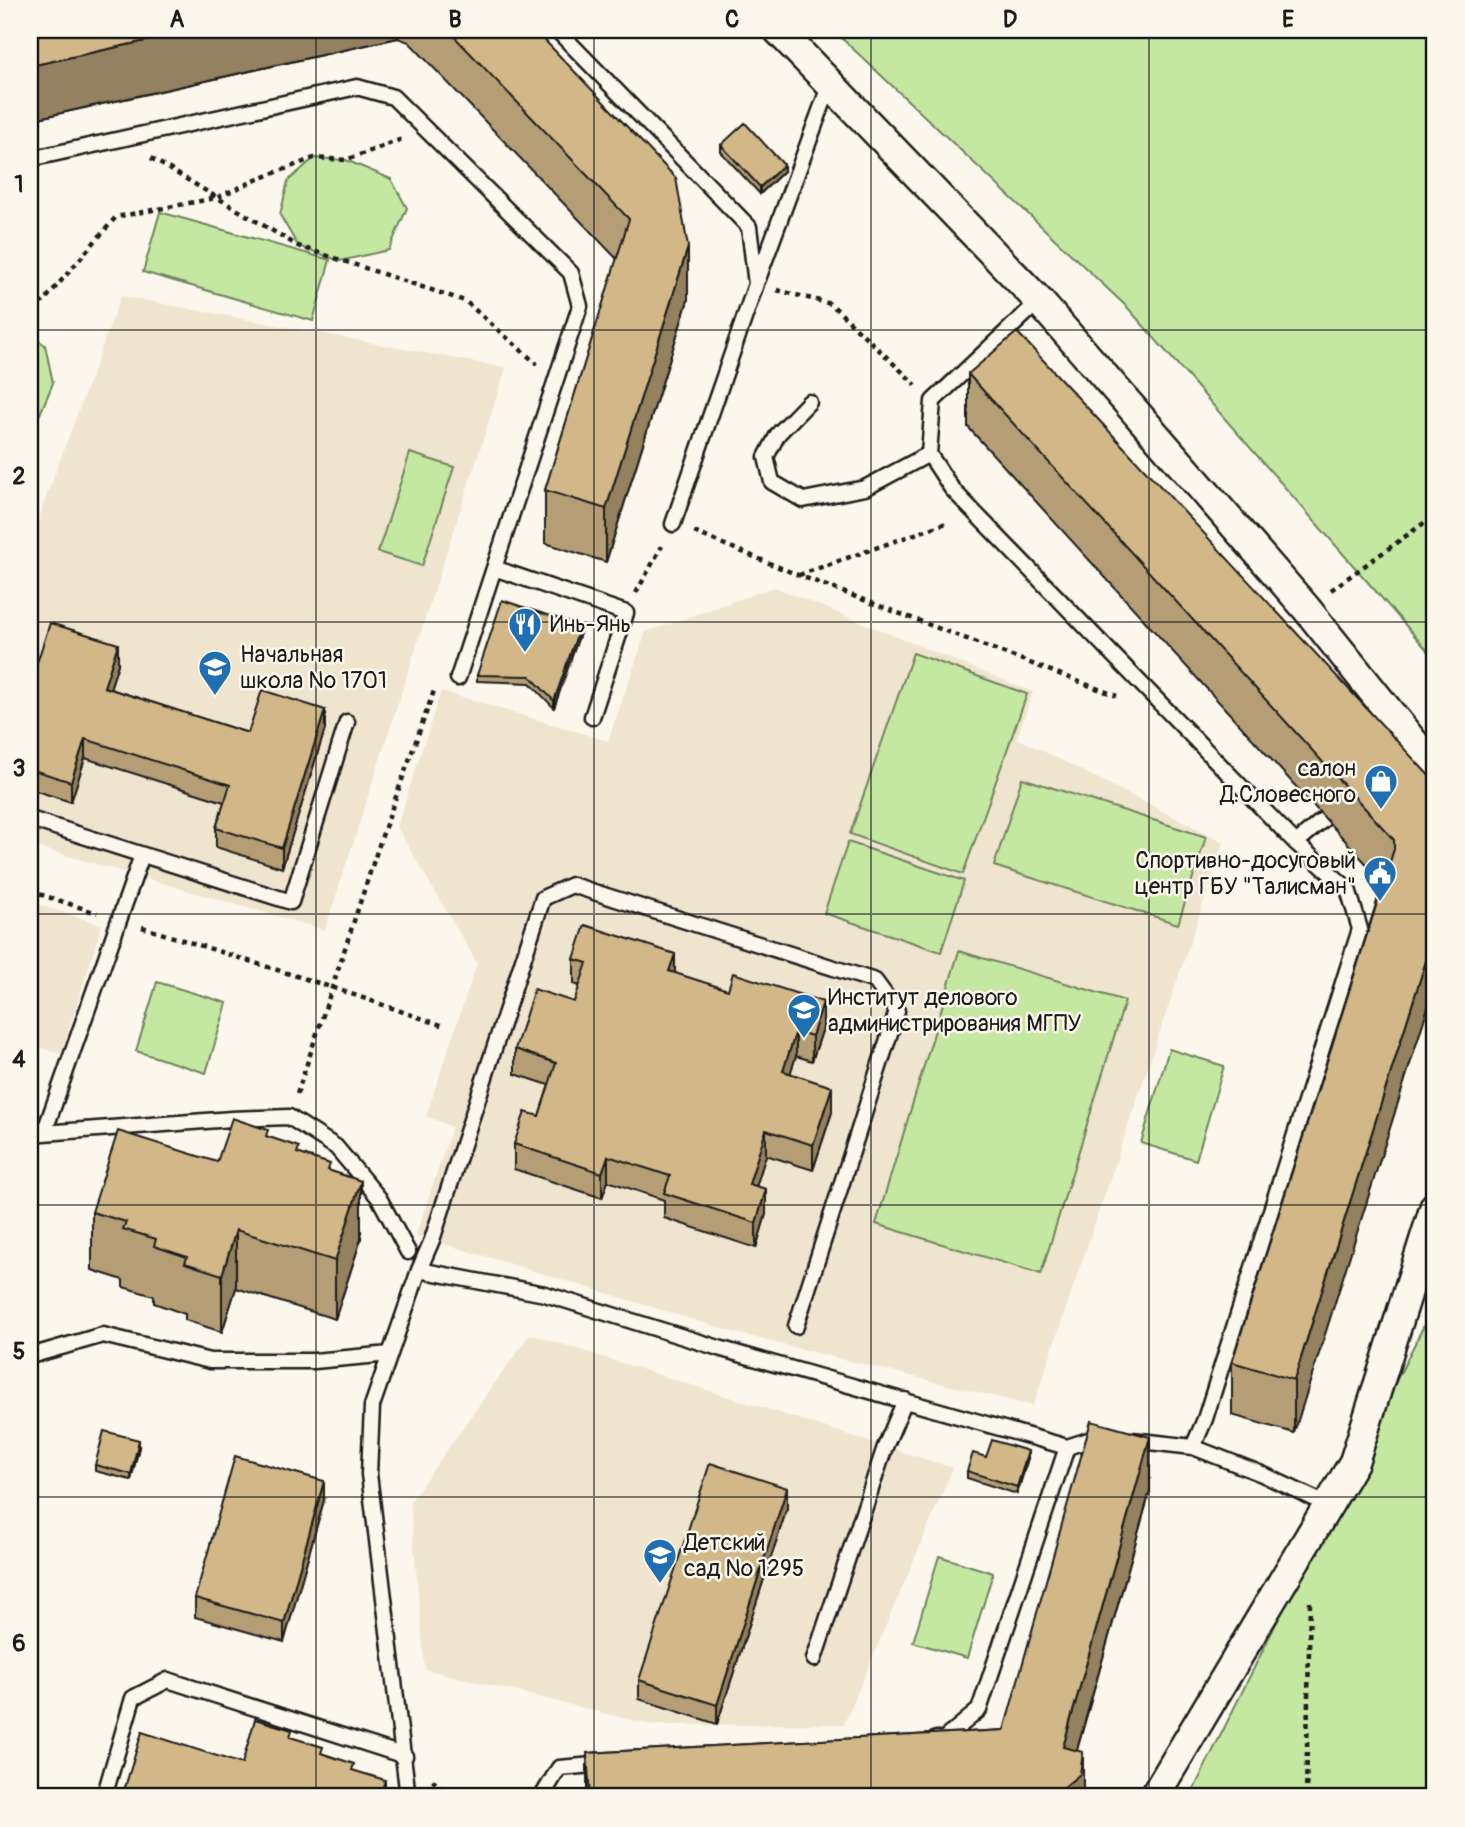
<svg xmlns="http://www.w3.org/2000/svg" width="1465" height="1827" viewBox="0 0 1465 1827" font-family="Pangolin,sans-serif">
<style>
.built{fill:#efe4ce}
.green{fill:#c4e8a2;stroke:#70825f;stroke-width:2}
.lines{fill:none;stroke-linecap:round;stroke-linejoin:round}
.service-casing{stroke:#1c1c1c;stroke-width:19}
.minor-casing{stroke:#1c1c1c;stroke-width:33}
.path{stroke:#1c1c1c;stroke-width:4.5;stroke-dasharray:5 5;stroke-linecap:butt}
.service{stroke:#fbf7ec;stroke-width:14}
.minor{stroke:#fbf7ec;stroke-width:28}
.wall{fill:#b59e75;stroke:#1c1c1c;stroke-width:2}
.shaded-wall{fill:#93815f;stroke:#1c1c1c;stroke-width:2}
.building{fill:#d2b888;stroke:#1c1c1c;stroke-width:2}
.grid{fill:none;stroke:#1c1c1c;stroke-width:2;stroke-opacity:0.55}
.labels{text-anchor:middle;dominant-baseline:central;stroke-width:5;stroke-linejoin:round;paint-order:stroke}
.poi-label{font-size:23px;fill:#1c1c1c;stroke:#fbf7ec;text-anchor:start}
.neatline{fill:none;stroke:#1c1c1c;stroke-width:2.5}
.grid-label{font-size:23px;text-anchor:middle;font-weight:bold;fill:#1c1c1c}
</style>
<rect width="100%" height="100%" fill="#fbf7ec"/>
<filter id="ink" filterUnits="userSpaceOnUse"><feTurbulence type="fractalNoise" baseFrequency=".0143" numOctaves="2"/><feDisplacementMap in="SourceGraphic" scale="14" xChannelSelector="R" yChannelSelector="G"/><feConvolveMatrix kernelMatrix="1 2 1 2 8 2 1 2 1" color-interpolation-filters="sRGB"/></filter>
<g filter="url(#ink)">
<path class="built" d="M121 296 506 368 325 930 30 845V549L42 509Z
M774 587 1033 692 1017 738 1224 842 1033 1406 740 1334 416 1235 452 1127 426 1116 477 963 397 827 441 691 608 741 646 632Z
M30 902 102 925 61 1054 30 1044Z
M530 1334 953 1468 844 1724 652 1725 425 1669 410 1502Z"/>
<path class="green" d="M833 30H1435V659L1128 308Z
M314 158 346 160 391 179 407 208 389 250 340 261 298 246 280 215 288 181Z
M160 212 330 260 313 321 143 272Z
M30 334 45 345 53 383 40 414 30 421Z
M410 453 454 467 422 566 378 552Z
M913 653 1027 694 963 874 850 834Z
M1022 778 1206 837 1178 924 994 866Z
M848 842 964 881 941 952 824 913Z
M959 951 1125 1001 1041 1274 876 1224Z
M157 982 227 1003 206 1073 136 1051Z
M1169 1049 1224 1066 1196 1160 1141 1143Z
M1435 1303V1797H1190Z
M939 1556 993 1573 967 1658 913 1642Z"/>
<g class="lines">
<defs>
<path id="service" d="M557 30 749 227 756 284 673 524
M30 159 357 87 393 97 571 273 580 306 458 678
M758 279 830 84
M1039 301 933 401 929 454 952 489 975 513 1296 843 1348 889 1360 929 1205 1419 1193 1447
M809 402 778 434 766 457 772 482 803 500 865 488 929 454
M494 568 626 613 592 717
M30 819 291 902 347 722
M1296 843 1325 818
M44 1133 142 855
M30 1134 232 1119 289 1117 336 1147 379 1198 408 1252
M419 1270 545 1294 722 1349 1067 1447 1101 1436
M30 1356 103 1335 210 1361H314L390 1354
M1132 1440 1193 1447 1262 1474 1328 1505
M814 1659 885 1447 905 1400
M936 1739H944L979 1710 1067 1447
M104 1797 133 1698 168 1680 405 1756
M408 1797 369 1474 372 1406 419 1270 432 1240 543 898 572 885 875 981 897 1011 796 1326
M544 1797V1793L559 1768 605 1764"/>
<path id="minor" d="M778 30 1039 301 1306 608 1435 769
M1154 1797 1354 1462 1435 1206"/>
</defs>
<use href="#service" class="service-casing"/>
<use href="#minor" class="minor-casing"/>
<path class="path" d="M151 158 298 246 465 301 537 364
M777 290 831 304 916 385
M30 308 43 302 116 217 216 198 256 180 314 158 346 160 402 139
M694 532 798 575 1117 696
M799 575 949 522
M1331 590 1435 515
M636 593 662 546
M30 891 97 913
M142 927 334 988 444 1026
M297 1094 384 830 435 688
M432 1780 452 1797
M1306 1797 1310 1601"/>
<use href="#service" class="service"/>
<use href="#minor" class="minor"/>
</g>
<path class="wall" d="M30 30H535L688 300 606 562 545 543V490L617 259 409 42 398 38 30 120Z
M721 145 784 171 760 194 721 152Z
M968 374 1435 782 1294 1433 1232 1415V1362L1383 882 968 427Z
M580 633 554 708 530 683 477 681V675Z
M118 664 110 689 248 733 325 729 282 868 216 847V828L224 802 85 758 71 802 30 789V684Z
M574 959 675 973 823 1028 812 1061 796 1056 790 1073 832 1112 813 1170 766 1155 756 1186 766 1214 756 1248 664 1218V1200L608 1181 602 1198 514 1169V1144L539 1116 549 1085 515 1074V1049L574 1002 580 986 574 984Z
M268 1137 330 1171 361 1239 335 1319 236 1288 222 1332 185 1320V1314L154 1303V1296L123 1287V1280L92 1270V1212L217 1162Z
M139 1447 131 1480 95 1471V1465Z
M986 1457 1028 1458 1017 1494 967 1478V1471Z
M1150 1491 1077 1750 1083 1797H587V1753L1004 1730Z
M324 1500 284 1642 195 1617V1598Z
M787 1508 717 1724 639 1699V1680Z"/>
<path class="shaded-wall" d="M196 30H398V38L30 120V66Z
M784 165V171L760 194V187Z
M688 247V300L606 562V509Z
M580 626V633L554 708V701Z
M118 644V664L104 707V687Z
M325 710V729L282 868V848Z
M85 739V758L71 802V782Z
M1435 932V985L1294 1433V1380Z
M675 954V979L669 971Z
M823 1002V1028L812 1061V1036Z
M796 1031V1056L783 1096V1071Z
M832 1087V1112L813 1170V1145Z
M766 1130V1155L749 1209V1184Z
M608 1156V1181L602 1198V1173Z
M361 1181V1239L335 1319V1261Z
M766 1189V1214L756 1248V1223Z
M236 1230V1288L222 1332V1275Z
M1150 1437V1491L1067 1785 1083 1752V1797H1052L1063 1747Z
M139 1440V1447L131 1480V1474Z
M1028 1451V1458L1017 1494V1487Z
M324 1481V1500L284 1642V1623Z
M787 1488V1508L717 1724V1705Z
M385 1780V1797H380Z"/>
<path class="building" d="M30 30H196L30 66Z
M448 30H535L676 178 688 247 606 509 545 490 629 219Z
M745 123 784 165 760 187 721 145Z
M1017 332 1435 782V932L1294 1380 1232 1362 1394 849V840L968 374Z
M502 600 580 626 554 701 530 676 477 675Z
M50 623 118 644 104 687 248 733 262 690 325 710 282 848 216 828 230 785 85 739 71 782 30 769V684Z
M585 925 675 954 669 971 728 990 733 973 823 1002 812 1036 796 1031 783 1071 832 1087 813 1145 766 1130 749 1184 766 1189 756 1223 664 1193 670 1176 608 1156 602 1173 514 1144 525 1112 539 1116 556 1063 515 1049 534 989 574 1002 587 963 574 959Z
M232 1118 268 1130 266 1136 299 1147 297 1153 330 1164 328 1170 361 1181 335 1261 236 1230 222 1275 185 1263 187 1257 154 1246 156 1239 123 1229 126 1222 92 1212 118 1131 217 1162Z
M1091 1421 1150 1437 1063 1747 1083 1752 1080 1774 1052 1797H1003V1795L954 1797H590L587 1753 1004 1730Z
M104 1431 139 1440 131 1474 95 1465Z
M992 1440 1028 1451 1017 1487 967 1471 973 1453 986 1457Z
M235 1456 324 1481 284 1623 195 1598Z
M710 1463 787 1488 717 1705 639 1680Z
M255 1719 292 1730 290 1737 323 1747 321 1753 354 1764 352 1770 385 1780 380 1797H122L142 1732 242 1764Z"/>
</g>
<path class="grid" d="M316 30V1797M594 30V1797M871 30V1797M1149 30V1797M30 330H1435M30 622H1435M30 914H1435M30 1205H1435M30 1497H1435"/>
<defs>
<symbol id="restaurant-pin" viewBox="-11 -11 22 30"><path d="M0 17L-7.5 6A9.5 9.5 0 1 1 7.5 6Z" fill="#1f6fb2" stroke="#fbf7ec"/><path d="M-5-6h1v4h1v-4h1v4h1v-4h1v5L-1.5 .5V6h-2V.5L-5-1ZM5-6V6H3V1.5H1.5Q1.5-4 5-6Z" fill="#fff"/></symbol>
<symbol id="school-pin" viewBox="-11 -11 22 30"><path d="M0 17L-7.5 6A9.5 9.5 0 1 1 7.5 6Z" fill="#1f6fb2" stroke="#fbf7ec"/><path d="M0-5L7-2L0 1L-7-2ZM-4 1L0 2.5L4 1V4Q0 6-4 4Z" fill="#fff"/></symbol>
<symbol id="shop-pin" viewBox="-11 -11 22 30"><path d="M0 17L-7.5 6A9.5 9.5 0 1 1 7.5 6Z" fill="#1f6fb2" stroke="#fbf7ec"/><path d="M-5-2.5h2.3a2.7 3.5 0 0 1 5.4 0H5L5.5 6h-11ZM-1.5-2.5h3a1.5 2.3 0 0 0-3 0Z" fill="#fff"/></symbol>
<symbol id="civic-pin" viewBox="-11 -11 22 30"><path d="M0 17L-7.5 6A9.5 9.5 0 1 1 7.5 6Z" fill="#1f6fb2" stroke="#fbf7ec"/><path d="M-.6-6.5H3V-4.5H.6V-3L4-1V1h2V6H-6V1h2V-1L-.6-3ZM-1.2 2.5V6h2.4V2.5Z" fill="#fff"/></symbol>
<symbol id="university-pin" viewBox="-11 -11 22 30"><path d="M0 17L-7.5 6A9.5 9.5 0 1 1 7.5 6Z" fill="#1f6fb2" stroke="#fbf7ec"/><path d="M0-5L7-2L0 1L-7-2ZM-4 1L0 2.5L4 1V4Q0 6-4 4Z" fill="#fff"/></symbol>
</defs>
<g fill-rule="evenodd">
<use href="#restaurant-pin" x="506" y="605" width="38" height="52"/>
<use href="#school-pin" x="196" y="648" width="38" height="52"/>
<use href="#shop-pin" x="1362" y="762" width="38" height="52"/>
<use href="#civic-pin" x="1361" y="854" width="38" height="52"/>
<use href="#university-pin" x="785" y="991" width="38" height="52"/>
<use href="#school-pin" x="641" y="1536" width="38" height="52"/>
</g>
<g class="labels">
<g class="poi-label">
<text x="550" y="624">Инь-Янь</text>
<text x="240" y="654">Начальная<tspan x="240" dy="26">школа № 1701</tspan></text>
<text x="1356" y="768" text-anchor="end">салон<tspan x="1356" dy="26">Д.Словесного</tspan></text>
<text x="1356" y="860" text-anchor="end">Спортивно-досуговый<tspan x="1356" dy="26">центр ГБУ "Талисман"</tspan></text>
<text x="828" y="997">Институт делового<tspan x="828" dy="26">администрирования МГПУ</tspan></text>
<text x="684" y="1542">Детский<tspan x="684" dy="26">сад № 1295</tspan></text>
</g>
</g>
<rect width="1465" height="1827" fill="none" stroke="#fbf7ec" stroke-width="77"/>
<rect x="38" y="38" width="1388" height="1750" class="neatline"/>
<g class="grid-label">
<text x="177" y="27">A</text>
<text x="455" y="27">B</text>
<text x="732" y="27">C</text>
<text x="1010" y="27">D</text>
<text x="1288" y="27">E</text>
<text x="19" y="192">1</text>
<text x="19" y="484">2</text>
<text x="19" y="776">3</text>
<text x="19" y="1067">4</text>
<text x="19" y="1359">5</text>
<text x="19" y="1651">6</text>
</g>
</svg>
